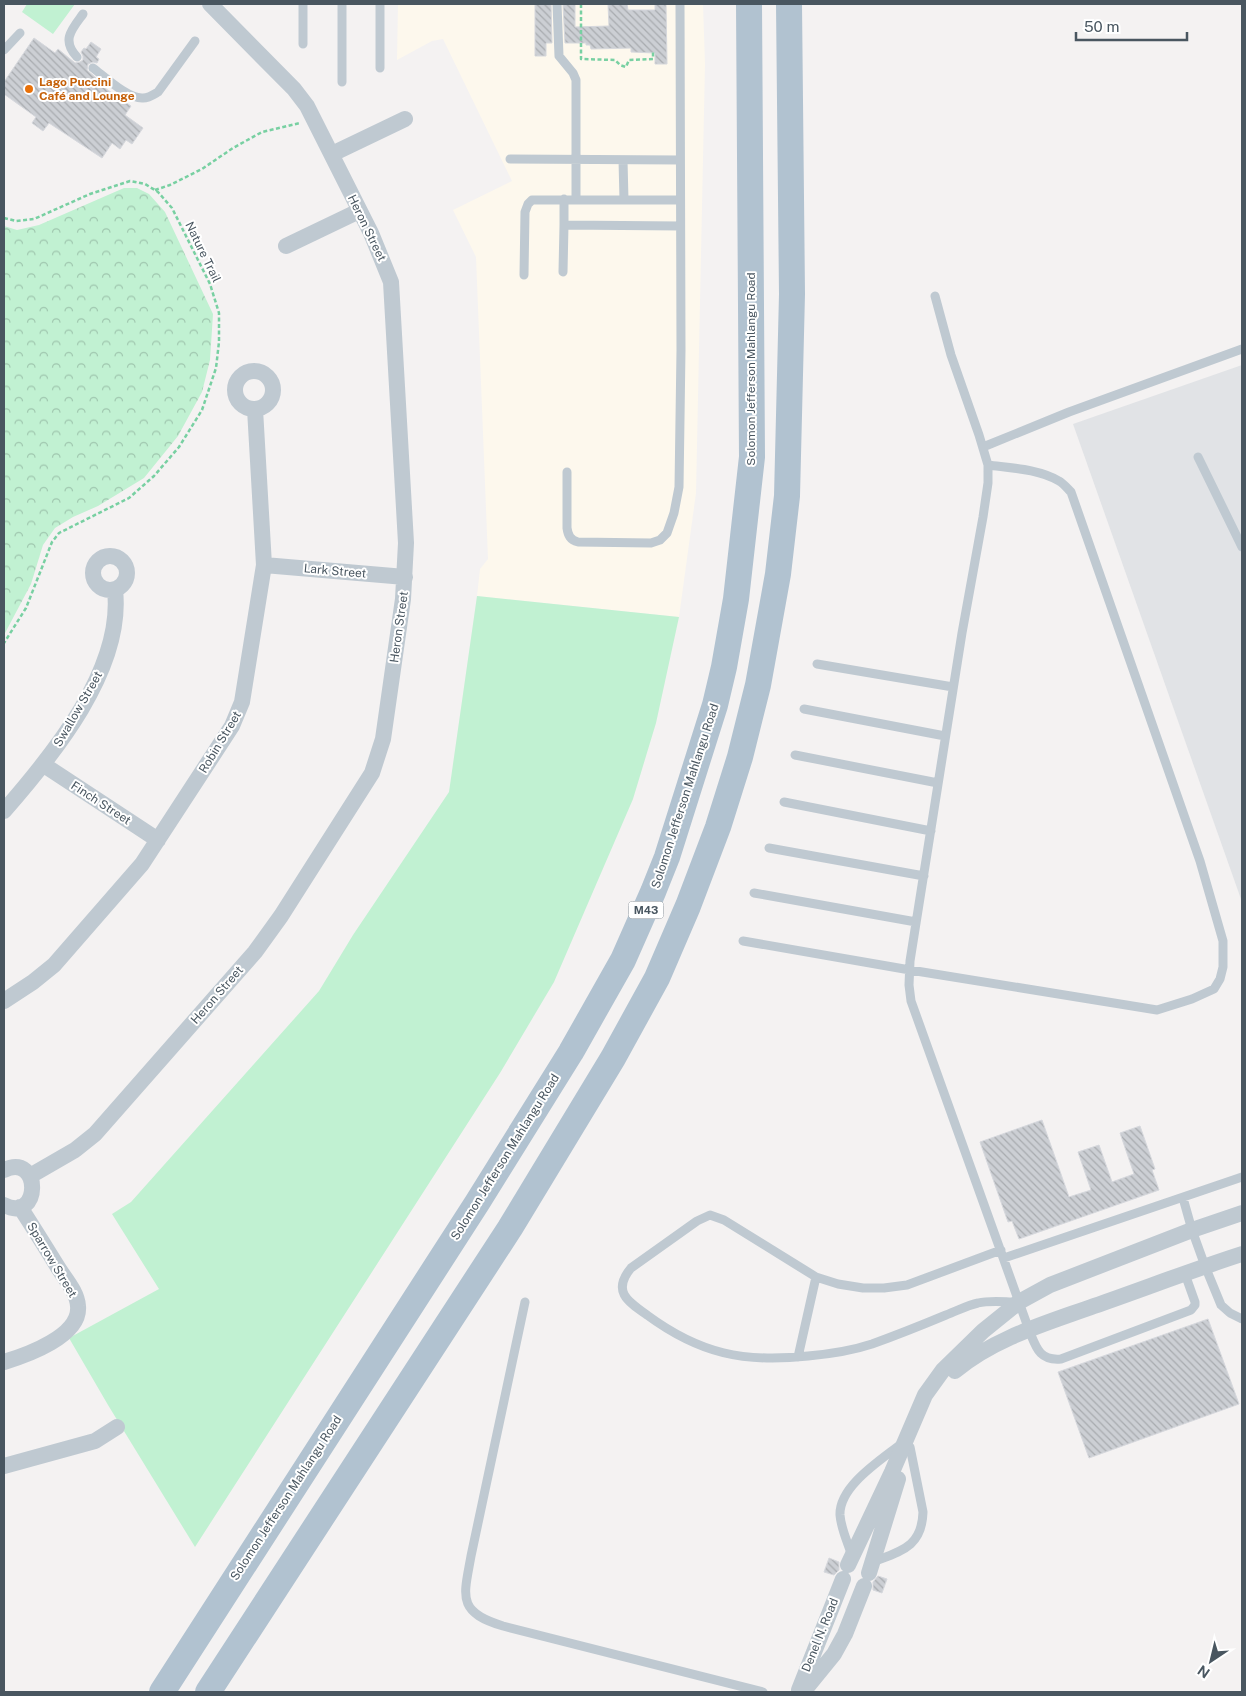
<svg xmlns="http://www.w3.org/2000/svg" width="1246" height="1696" viewBox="0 0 1246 1696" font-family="'Public Sans',sans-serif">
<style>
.commercial{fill:#fdf8ed}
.airport{fill:#e1e3e6}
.grass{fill:#c1f1d2}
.forest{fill:url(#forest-crowns)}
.building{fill:url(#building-back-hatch);stroke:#d6d8dd}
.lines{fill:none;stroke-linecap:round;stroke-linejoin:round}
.path{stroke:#78d0a2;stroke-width:2.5;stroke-dasharray:4 2.5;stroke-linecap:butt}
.service{stroke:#bfc9d1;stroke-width:9}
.minor{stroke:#bfc9d1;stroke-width:16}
.primary{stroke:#b1c2d0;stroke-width:26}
.food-dot{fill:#e8710a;stroke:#fff;stroke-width:2}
.labels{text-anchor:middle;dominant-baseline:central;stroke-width:4;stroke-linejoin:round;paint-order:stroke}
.shield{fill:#fff;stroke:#808990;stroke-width:1}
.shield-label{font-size:11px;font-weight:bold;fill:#495660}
.food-label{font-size:12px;font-weight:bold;fill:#c56008;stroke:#fff;text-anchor:start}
.street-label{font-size:12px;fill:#495660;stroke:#fff}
</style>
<defs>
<pattern id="forest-crowns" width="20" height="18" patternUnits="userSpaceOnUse" patternTransform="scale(1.25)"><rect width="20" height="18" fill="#c1f1d2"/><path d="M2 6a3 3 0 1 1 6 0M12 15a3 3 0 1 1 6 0" fill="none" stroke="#9fc6ae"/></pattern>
<pattern id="building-back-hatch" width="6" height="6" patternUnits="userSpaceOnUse" patternTransform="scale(1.25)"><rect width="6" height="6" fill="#cccfd4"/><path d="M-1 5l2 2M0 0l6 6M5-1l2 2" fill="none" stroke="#a8abaf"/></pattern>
</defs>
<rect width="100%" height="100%" fill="#f4f2f2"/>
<path class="commercial" d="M398 4H703L705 64 696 493 679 617 477 596 480 569 488 559 476 257 453 210 512 181 443 39 432 41 397 60Z"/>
<path class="airport" d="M1242 365V902L1073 424Z"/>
<path class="grass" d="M27 4H75L53 34 22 12Z
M477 596 679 617 656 723 633 799 554 982 500 1073 195 1547 108 1405 69 1338 159 1289 112 1214 131 1202 319 991 353 935 449 792Z"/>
<path class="forest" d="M124 188H137L149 194 165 212 213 314 210 360 202 392 178 436 144 478 98 506 73 517 55 528 43 545 31 584 4 635V226L17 230 39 225Z"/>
<path class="building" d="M535 4H551L552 43H546V56H535Z
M563 4H575V27L609 26 608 4H627L628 10H655V4H666L667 64H655V53L631 52V48L591 49 590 45H586V43H565Z
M34 38 55 53 58 49 75 63 80 62 83 60V56L81 52 84 48 86 49 91 42 101 49 96 57 99 59 97 63 93 62 88 64 87 70 103 84 102 86 131 106 125 115 143 128 132 144 126 140 120 149 112 143 102 158 49 123 43 131 32 123 36 117 4 94V82Z
M1042 1120 1069 1197 1091 1190 1078 1152 1099 1145 1112 1182 1134 1174 1120 1133 1140 1126 1155 1169 1152 1170 1159 1190 1019 1239 1012 1221 1008 1222 980 1142Z
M1208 1319 1239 1404 1089 1458 1058 1372Z
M829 1558 839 1562V1570L834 1575 824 1572Z
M878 1576 887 1579 882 1593 873 1590V1582Z"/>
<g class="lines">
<path class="path" d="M581 4V59L615 60 620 65 626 67 629 60 653 59V51
M155 190 170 185 202 169 233 148 262 132 300 123
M4 218 16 221 34 219 90 194 130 181 145 184 158 192 172 208 210 284 219 313V342L216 368 202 410 179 447 154 476 129 498 59 533 52 542 26 608 4 643"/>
<path class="service" d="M303 4V44
M557 4 559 56 573 73 576 80V199
M4 50 20 33
M77 57C61 40 72 29 83 14
M93 68C105 77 128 99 143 98 149 98 153 95 158 92L195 41
M380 68V4
M342 82V4
M510 159 680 160
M623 160 624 200
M564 199V225
M563 272 564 225 680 226
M524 275 525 212 528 204 532 200H680
M935 296 951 355 979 435 988 465V483L983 517 962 633 910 961 909 985 911 1001 1029 1330C1036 1347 1039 1361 1061 1359L1191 1310 1195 1305V1302L1185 1274
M983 447 1069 412 1242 349
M1198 457 1242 547
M567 472V528C568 535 570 540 578 542L651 543 660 540 667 533 674 513 679 487 681 350 680 4
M817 664 953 687
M804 709 945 736
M795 755 938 783
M784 802 931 831
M769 848 924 876
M754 893 916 922
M743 941 910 970 1157 1010 1192 999 1214 989 1220 979 1223 967V941L1200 861 1071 492C1067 488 1063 483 1059 481 1039 469 1011 468 988 465
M1183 1198 1192 1230 1205 1266 1221 1305 1230 1313 1242 1319
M1001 1250 907 1285 884 1288H863L838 1284 816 1277 724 1220 710 1215 697 1221 631 1268C612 1291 627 1301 647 1315 700 1354 744 1363 808 1356 830 1354 851 1351 872 1344 897 1335 922 1325 946 1315 957 1311 968 1305 978 1303 990 1300 1005 1302 1016 1302
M1004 1258 1242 1177
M525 1302 471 1556C464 1596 456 1612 503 1626L763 1692
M798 1357 816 1277
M852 1556C848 1543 841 1529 840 1515 839 1486 881 1460 901 1444
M873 1562C901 1551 922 1547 923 1512L910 1447"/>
<path class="minor" d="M332 154 405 119
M286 246 359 211
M235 390a19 19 0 1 1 38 0a19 19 0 1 1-38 0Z
M93 573a17 17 0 1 1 34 0a17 17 0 1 1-34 0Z
M264 565 405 577
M44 765 158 840
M4 811C53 755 124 669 115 590
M4 1001 33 982 54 965 142 864 232 726 242 702 264 565 255 409
M4 1170C42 1152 41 1224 4 1205
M30 1176 75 1150 95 1134 255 952 281 916 372 773 383 739 403 599 406 543 391 282 371 233 307 106 294 89 210 4
M4 1362C27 1355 81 1336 78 1306 77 1292 66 1280 59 1269 46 1248 33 1227 20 1207
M955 1371C994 1338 1047 1323 1094 1306 1143 1289 1192 1270 1242 1254
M4 1466 95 1441 117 1427
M848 1565 892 1472 925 1395 943 1370 983 1331 1019 1302 1050 1285 1192 1230 1242 1213
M869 1573 898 1479
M799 1690 843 1579
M803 1692 834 1654 845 1634 864 1586"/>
<path class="primary" d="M162 1692 477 1203 571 1052 623 960 653 892 667 857 715 705 724 667 736 599 752 457 749 4
M208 1692 510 1228 613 1058 657 978 688 906 718 827 740 757 758 685 778 574 787 496 792 294 789 4"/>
</g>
<circle class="food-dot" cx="29" cy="89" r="5"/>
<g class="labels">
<rect class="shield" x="628.5" y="901.5" width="35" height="17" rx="4"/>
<g class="shield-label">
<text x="646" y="910">M43</text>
</g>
<g class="food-label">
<text x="39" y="82">Lago Puccini<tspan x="39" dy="14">Café and Lounge</tspan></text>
</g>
<g class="street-label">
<text transform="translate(367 228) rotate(64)">Heron Street</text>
<text transform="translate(203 252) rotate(64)">Nature Trail</text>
<text transform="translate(751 369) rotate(-90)">Solomon Jefferson Mahlangu Road</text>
<text transform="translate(335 571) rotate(5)">Lark Street</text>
<text transform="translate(399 627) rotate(-82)">Heron Street</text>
<text transform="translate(78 709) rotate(-60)">Swallow Street</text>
<text transform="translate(220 742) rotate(-59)">Robin Street</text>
<text transform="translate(685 796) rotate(-72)">Solomon Jefferson Mahlangu Road</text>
<text transform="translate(101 803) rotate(33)">Finch Street</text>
<text transform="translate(217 995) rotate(-49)">Heron Street</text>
<text transform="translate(505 1157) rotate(-58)">Solomon Jefferson Mahlangu Road</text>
<text transform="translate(52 1260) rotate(59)">Sparrow Street</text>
<text transform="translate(286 1498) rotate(-57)">Solomon Jefferson Mahlangu Road</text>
<text transform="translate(820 1635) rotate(-68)">Denel N. Road</text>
</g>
</g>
<rect width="1246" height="1696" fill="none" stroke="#495660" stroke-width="10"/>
<g transform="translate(1211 1661) rotate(215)" stroke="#ffffff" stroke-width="4" paint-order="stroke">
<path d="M0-4L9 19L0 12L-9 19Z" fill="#495660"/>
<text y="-8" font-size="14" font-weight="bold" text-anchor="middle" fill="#495660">N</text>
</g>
<path d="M1076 32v8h111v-8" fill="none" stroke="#495660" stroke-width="2.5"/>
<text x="1084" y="32" font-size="15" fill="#495660" stroke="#ffffff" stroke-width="4" paint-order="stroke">50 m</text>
</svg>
